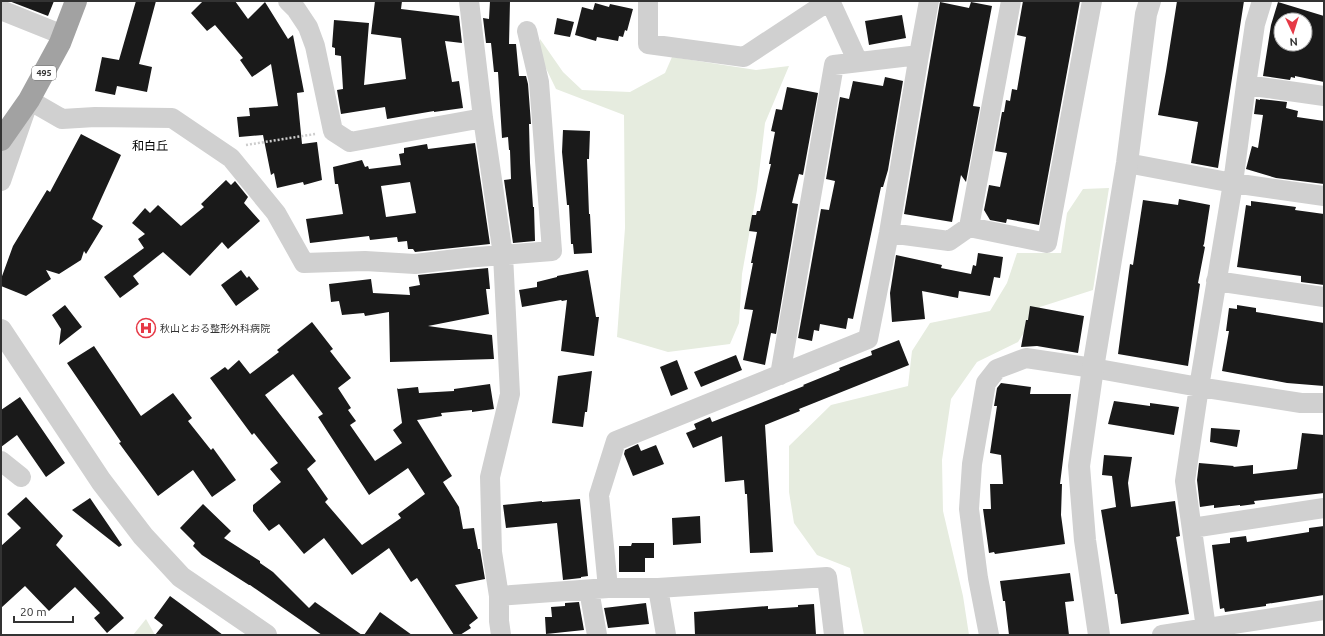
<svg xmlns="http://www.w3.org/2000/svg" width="1325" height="636" viewBox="0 0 1325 636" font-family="Ubuntu,'Noto Sans JP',sans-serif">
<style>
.green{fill:#e6ecdf}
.building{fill:#1a1a1a;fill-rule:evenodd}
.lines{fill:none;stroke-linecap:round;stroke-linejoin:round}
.path{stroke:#cdcdcd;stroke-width:2.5;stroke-dasharray:2 2;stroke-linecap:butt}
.minor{stroke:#d0d0d0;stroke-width:20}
.tertiary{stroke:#d0d0d0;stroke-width:22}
.trunk{stroke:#a2a2a2;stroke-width:22}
.labels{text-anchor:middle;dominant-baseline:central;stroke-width:4;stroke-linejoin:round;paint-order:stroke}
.shield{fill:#fff;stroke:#707070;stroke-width:1}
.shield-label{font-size:9px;font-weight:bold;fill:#333}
.poi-label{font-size:10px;fill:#333;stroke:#fff;text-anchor:start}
.quarter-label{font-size:12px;fill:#000;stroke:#fff}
</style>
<rect width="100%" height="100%" fill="#fff"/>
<path class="green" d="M540 39 563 72 582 90 630 92 665 73 672 57 756 70 789 66 765 123 757 190 742 274 739 323 730 344 668 352 617 337 625 228 624 115 556 89 540 56Z
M1109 188 1093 290 1040 307 1018 342 977 362 951 399 942 460 943 511 963 596 969 635H864L850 568 817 555 794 523 789 492V446L831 405 908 386 912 351 930 323 990 311 1007 283 1017 253H1061L1067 213 1083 189Z
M146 619 155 635H133Z"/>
<path class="building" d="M9 1H54L48 16Z
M136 1H156L139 64 152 67 147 92 117 86 115 95 95 91 102 57 119 60Z
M203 1H235L248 19 265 2 288 39 293 35 304 92 297 93 302 144 317 142 322 180 304 185 303 182 277 188 274 173 271 175 263 135 239 137 237 117 250 116 249 108 278 106 271 64 252 77 240 60 243 58 215 25 207 31 191 13Z
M375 1H402L401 9 459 16 462 43 445 41 452 82 459 81 463 108 434 112V111L387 119 385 107 341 114 337 90 343 89 341 56 335 55V48L332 47 334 20 369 23 364 85 406 79 401 38 371 34Z
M490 1H510L509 44H516L519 76H526L528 84 531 124H529L530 163 533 207H534L535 241 513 243 504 180 511 179 510 150H509L508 137 502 138 498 72H494L491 43H486L483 18 489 19Z
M1023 1H1080L1039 225 1007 219 1006 223 990 220 984 210 989 185 1000 187 1007 153 995 151 1002 112H1004L1006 100 1010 101 1012 89 1017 90 1026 37 1017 35Z
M1177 1H1244L1218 168 1191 163 1198 122 1158 115 1166 71Z
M940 2 969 8 971 2 992 6 973 106 980 107 966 182 961 175 952 222 904 214Z
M1278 2 1324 16V82L1295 76V78L1291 77 1290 80 1263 76 1271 25ZM1281 20H1305V44H1281Z
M595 3 609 7 610 4 633 9 627 31 625 30 623 37 619 36 618 41 597 37 596 41 575 35 582 7 593 10Z
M902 15 906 38 869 45 865 21Z
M557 18 574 22 570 37 554 34Z
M885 77 903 81 888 170 883 187H881L853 319 848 318 846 329 820 324 819 331 814 330 812 341 798 338 821 209 829 210 835 181 826 179 840 97 849 99 853 81 883 86Z
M787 87 818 93 803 175 799 174 792 203 798 204 776 334 771 333 765 365 743 360 753 310 744 309 753 263H751L757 232 749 231 752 215H756L757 211H760L771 164H769L775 132 771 131 776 109 782 110Z
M1256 99 1260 100V99L1287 102 1286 108 1298 111 1297 117 1324 121V184L1276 178 1246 169 1252 146 1258 148 1263 115 1254 114Z
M563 130 590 131 589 159H587L589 214H590L592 253 574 254 573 244H571L569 205H567L562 152Z
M81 134 121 155 92 219 103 226 86 254 84 251 81 260 59 274 46 270 51 279 26 296 1 286V279L13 246 47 190 50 192Z
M475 143 490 244 415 252 413 249H408L407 241 398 242 397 237 370 240 369 236 310 243 306 219 343 214 338 184H335L333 167 362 160 365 167 368 166 369 169 401 165 399 154 404 153V148L427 144 428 149ZM410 182 416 213 386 217 381 186Z
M226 180 231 185 235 181 248 197 244 203 260 221 228 249 222 242 190 276 163 252 133 276 139 284 120 298 104 277 144 248 138 239 145 234 132 223 145 208 150 213 158 205 181 226 204 207 201 204Z
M1179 199 1210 205 1204 244 1203 246 1205 247 1198 283 1200 284 1188 366 1118 354 1130 264 1133 265 1143 200 1178 205Z
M1251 201 1296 207 1295 210 1324 214V285L1301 282V276L1237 267 1246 205 1251 206Z
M978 253 1003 257 1000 278 994 277 990 296 959 291 958 298 922 291 925 319 892 322 890 293 896 255 942 265 941 268 971 274 973 265 976 266Z
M488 268 490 289H486L489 314 428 326 492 335 494 359 390 362 389 312 365 316 364 313 342 315 339 301 331 302 329 284 371 279 373 293 410 295 409 287 420 285 418 275Z
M241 270 247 278 249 276 259 289 236 306 221 285Z
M588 270 596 317H599L594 356 561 351 567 300 562 301 561 300 522 307 519 290 537 287V282L557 277V276Z
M65 305 82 327 59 345 61 329 52 315Z
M1237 305 1256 308V312L1324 323V386L1287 383 1222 371 1229 331H1226L1229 308 1237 309Z
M1030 306 1084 316 1078 353 1037 346 1021 347 1026 320H1028Z
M312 322 333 349 330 351 351 378 338 388 351 408 348 410 356 421 350 425 375 461 402 443 393 430 402 423 397 388 398 389 418 387 419 393 454 391V389L490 384 494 409 472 412V410L441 413 442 416 417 420 452 476 443 482 459 507 463 529 474 528 478 549H480L485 579 455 585 478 618 469 625 471 628 460 635H454L417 578 411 582 389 548 352 575 324 538 304 554 279 524 269 531 253 511V505L281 482 270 469 278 463 254 433 252 435 210 378 225 367 228 370 239 360 250 374 279 352 277 350ZM293 374 323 414 318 417 369 495 408 468 425 494 398 514 401 518 362 545 325 502 328 499 307 469 316 461 265 395Z
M899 340 909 365 799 409 800 411 765 425 773 552 750 553 747 494H745L744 480 725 482 722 436 693 448 686 433 696 429 694 424 710 417 712 422 804 386 803 385 840 370 839 368 872 355 871 351Z
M94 346 141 416 173 393 192 418 188 421 211 450 213 448 236 480 212 497 193 470 158 496 119 443 121 442 67 363Z
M736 355 742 370 701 387 694 372Z
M677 360 688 389 671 396 660 367Z
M592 371 587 412H585L583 427 552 423 558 376Z
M1001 383 1031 387 1030 394H1071L1060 484H1062L1061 515 1065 544 995 554 994 552 989 553 983 509H991L990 484H1003L1001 455 990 453 997 406H994L997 388Z
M20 397 65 463 46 477 17 435 1 447V410Z
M1114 401 1150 406V403L1179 407 1174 435 1108 424Z
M1211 428 1240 430 1237 447 1210 442Z
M1302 433 1324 435V493L1254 501 1255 504 1240 506V505L1214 508V505L1200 507 1197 480 1199 463 1234 466 1233 467 1253 465V474L1297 469Z
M638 444 641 451 656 445 664 464 633 476 624 454 625 450Z
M1104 455 1132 457 1128 483 1131 507 1175 501 1180 536 1176 537 1189 614 1121 624 1117 594H1115L1101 510 1116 507 1112 476 1102 475Z
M26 497 63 536 56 545 124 618 107 633 94 618 100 613 75 587 49 611 25 586 1 608V546L21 528 7 514Z
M90 498 122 545 119 547 72 510Z
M580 499 588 576 581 577V578L563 580 557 523 506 528 503 505 542 501V502Z
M203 504 231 531 224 538 260 561V563L273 572 309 608 315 602 362 635H322L250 585H249L202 555 193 546 195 543 180 528Z
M700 516 701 543 673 545 672 518Z
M1324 526V595L1266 604V606L1225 612 1224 608 1220 609 1212 545 1230 543V538L1246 536 1247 542 1309 532V528Z
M632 543H654V558H645V572H619V546H631Z
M1070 573 1074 601 1065 602 1069 635H1009L1005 601H1003L1000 581Z
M170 596 223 635H155L163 625 154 618Z
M579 602 584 630 546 634 545 617H552L551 607 565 606V603Z
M646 603 649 624 608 628 604 608Z
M814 604 816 635H695L694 612 768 606V609L798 607V605Z
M380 612 412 635H364Z"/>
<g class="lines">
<path class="path" d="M246 145 315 134"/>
<path class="minor" d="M288 1 296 9 308 27 315 46 333 131 350 142 483 118
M469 1 483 118 503 255 510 394 490 477 492 552 499 596V621L501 635
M648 1V44L744 57 829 1
M830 1 858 62
M1 10 63 35
M1246 85 1324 96
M1127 163 1233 183 1324 196
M1 181 29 100 62 119 95 117 172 118 231 158 276 213 304 263 365 261 415 264 465 258 552 251 539 82 527 31
M969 227 1047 243 1092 1
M889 233 949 241 969 227 1011 1
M1216 281 1324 297
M780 375 834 65 919 55
M1 461 21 477
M1192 528 1324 508
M608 588 599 495 616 441 868 339 889 233 919 55 929 1
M658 588 666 635
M589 590 597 635
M499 596 608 588H658L827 577 834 635
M989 635 978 578 969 509 972 464 986 383 997 369 1026 358 1093 368 1199 387 1301 403H1324
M1162 635 1324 610
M1207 635 1185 481 1199 387 1233 183 1246 85 1255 24 1262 1"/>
<path class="tertiary" d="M1 330 101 481 143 536 181 577 266 635
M1099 635 1085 540 1079 466 1093 368 1127 163 1146 14 1150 1"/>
<path class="trunk" d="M1 140 29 100 60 43 76 1"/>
</g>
<defs>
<symbol id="hospital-ring" viewBox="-11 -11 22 22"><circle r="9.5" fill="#fff" stroke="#e63946" stroke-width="1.5"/><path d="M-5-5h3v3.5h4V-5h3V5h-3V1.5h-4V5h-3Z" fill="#e63946"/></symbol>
</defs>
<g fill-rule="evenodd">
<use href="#hospital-ring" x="135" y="317" width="22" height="22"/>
</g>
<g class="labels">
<rect class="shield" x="32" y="66" width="24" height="14" rx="3"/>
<g class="shield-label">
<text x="44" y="73">495</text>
</g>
<g class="poi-label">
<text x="160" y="328">秋山とおる整形外科病院</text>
</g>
<g class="quarter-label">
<text x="150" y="145">和白丘</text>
</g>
</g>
<rect width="1325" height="636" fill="none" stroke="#333333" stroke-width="4"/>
<g transform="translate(1293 32) rotate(176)"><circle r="19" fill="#ffffff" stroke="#adadad"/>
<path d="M0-3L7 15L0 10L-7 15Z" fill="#e63946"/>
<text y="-6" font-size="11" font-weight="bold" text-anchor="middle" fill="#333333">N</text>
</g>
<path d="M14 616v6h59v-6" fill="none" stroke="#333333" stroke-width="2"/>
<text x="20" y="616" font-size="12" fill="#333333" stroke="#ffffff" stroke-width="3" paint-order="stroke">20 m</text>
</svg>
